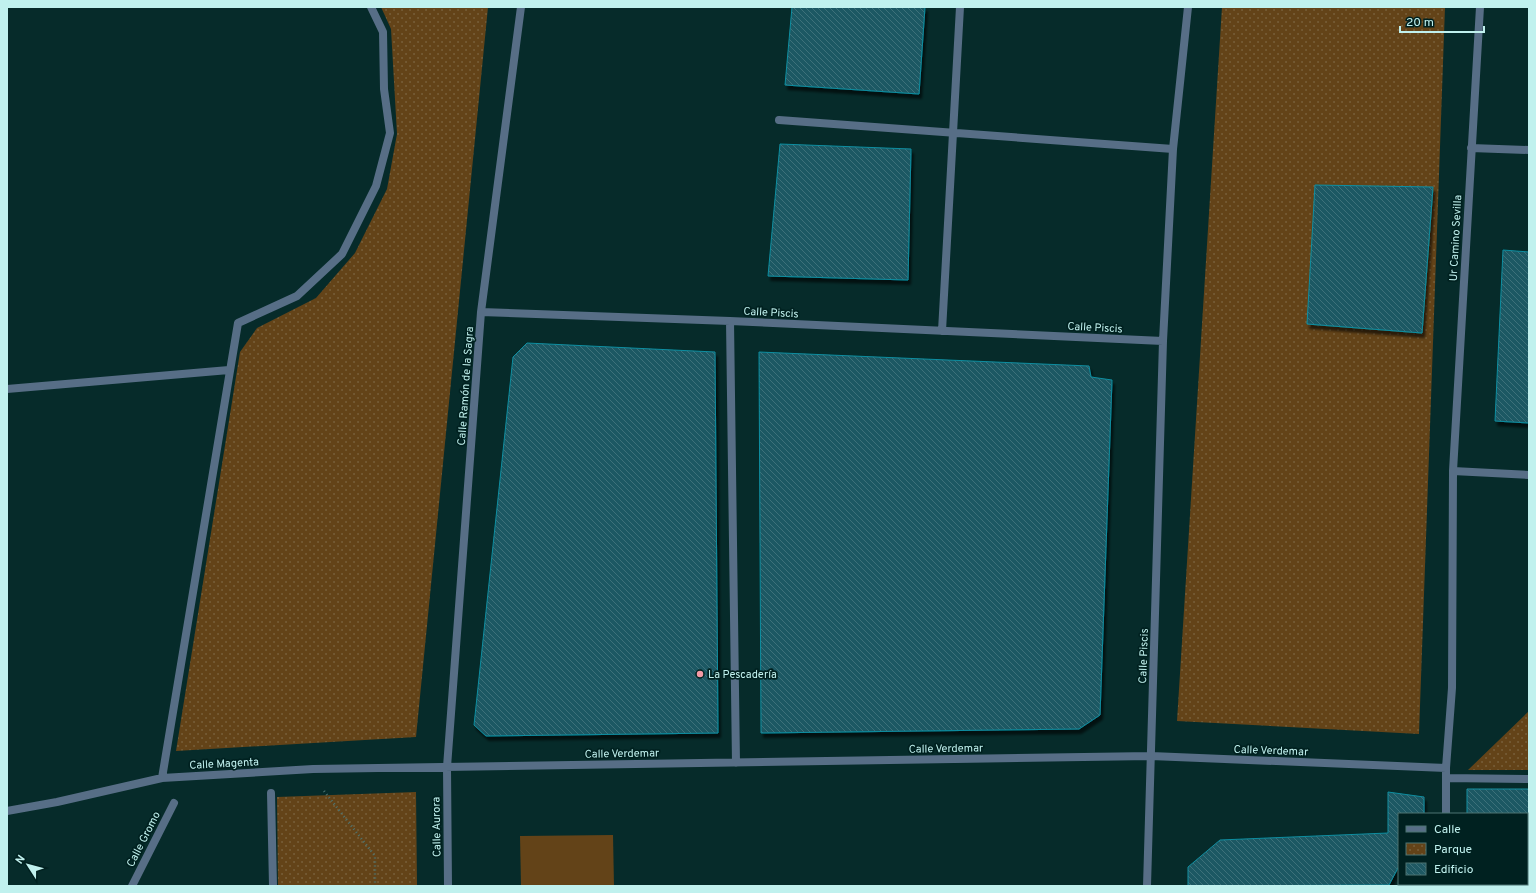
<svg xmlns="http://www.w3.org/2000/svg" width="1536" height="893" viewBox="0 0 1536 893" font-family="Overpass,sans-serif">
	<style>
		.grass { fill: #634318 }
		.park { fill: url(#park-dots) }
		.building { fill: url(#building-back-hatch); stroke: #0e8ea1; filter: url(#shadow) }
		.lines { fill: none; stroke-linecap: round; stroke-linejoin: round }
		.path { stroke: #4d7674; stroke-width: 2.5; stroke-dasharray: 1 3; stroke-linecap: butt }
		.street { stroke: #576e86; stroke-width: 8 }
		.poi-dot { fill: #f49aa6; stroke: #002120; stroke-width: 1.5 }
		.labels { text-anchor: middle; stroke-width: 3.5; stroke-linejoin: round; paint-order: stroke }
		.street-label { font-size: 11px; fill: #c0f1ee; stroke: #002120 }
		.poi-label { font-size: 11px; fill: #c0f1ee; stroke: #002120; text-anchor: start }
	</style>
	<defs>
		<pattern id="park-dots" width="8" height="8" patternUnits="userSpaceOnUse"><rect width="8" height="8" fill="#634318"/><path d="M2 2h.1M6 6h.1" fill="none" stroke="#785f3a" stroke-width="1.8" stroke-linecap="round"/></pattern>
		<pattern id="building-back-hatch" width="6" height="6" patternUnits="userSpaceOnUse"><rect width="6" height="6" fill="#1f5963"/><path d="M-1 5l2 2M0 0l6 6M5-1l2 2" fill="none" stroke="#3e717a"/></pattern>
		<filter id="shadow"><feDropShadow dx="2.5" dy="4.5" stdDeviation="1" flood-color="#0009"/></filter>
	</defs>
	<rect width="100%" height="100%" fill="#062b2a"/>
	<path class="grass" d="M613,835L614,886H521L520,836Z"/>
	<path class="park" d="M381,7H488L416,737L176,751L240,352L257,328L316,298L355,253L387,189L397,134L391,29Z
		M1222,7H1445L1419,734L1177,721Z
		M1529,711V770H1468Z
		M416,792L417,886H278L277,797Z"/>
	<path class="building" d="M792,7H925L919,94L785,85Z
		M780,144L911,149L908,280L768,276Z
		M1315,185L1433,187L1422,333L1307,324Z
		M1503,250L1529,252V423L1495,421Z
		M527,343L715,352L718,733L486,736L474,725L513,357Z
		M759,352L1089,366L1091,377L1112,380L1100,715L1079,729L761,733Z
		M1467,789H1529V843H1527V814H1467Z
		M1388,792L1424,797V814H1399V866L1389,885L1188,886V867L1220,840L1388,833Z
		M1527,871H1529V886H1467V884H1527Z"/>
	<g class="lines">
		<path class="path" d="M324,791L375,856V886"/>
		<path class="street" d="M779,120L1173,149
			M1471,148L1529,150
			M481,312L730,321L1163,341L1147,886
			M730,321L736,763
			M942,331L960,7
			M1163,341L1173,149L1188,7
			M7,389L229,370
			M1453,471L1529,475
			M162,778L238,323L297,296L342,254L376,186L390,133L384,89L383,32L371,7
			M1446,778L1529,779
			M271,793L273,886
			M7,811L57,802L162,778L313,769L1151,756L1446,768
			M1446,814V768L1452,688L1453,471L1480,7
			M1527,851H1529
			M1448,884V886
			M132,886L174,803
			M448,886L447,767L481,312L521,7"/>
	</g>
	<circle class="poi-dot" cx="700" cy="674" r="4"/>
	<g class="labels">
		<g class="street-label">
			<text transform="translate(1455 238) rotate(-87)" y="4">Ur Camino Sevilla</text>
			<text transform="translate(771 312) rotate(3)" y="4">Calle Piscis</text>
			<text transform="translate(1095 327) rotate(3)" y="4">Calle Piscis</text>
			<text transform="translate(465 386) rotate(-86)" y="4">Calle Ramón de la Sagra</text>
			<text transform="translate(1143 656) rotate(-88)" y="4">Calle Piscis</text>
			<text transform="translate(946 748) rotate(-1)" y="4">Calle Verdemar</text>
			<text transform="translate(1271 750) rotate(2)" y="4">Calle Verdemar</text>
			<text transform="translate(622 753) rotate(-1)" y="4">Calle Verdemar</text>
			<text transform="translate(224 763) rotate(-3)" y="4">Calle Magenta</text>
			<text transform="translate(436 827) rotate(-91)" y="4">Calle Aurora</text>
			<text transform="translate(143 839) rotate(-63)" y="4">Calle Gromo</text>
		</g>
		<g class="poi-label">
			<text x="708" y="678">La Pescadería</text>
		</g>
	</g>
	<rect width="1536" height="893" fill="none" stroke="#c0f1ee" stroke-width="16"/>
	<rect x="1398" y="813" width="130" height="72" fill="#002120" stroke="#4d7472"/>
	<rect x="1406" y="826" width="20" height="6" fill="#576e86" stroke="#4d7472"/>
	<text x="1434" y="833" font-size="12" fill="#c0f1ee">Calle</text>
	<rect x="1406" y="843" width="20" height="12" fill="url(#park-dots)" stroke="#4d7472"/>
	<text x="1434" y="853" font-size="12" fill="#c0f1ee">Parque</text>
	<rect x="1406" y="863" width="20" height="12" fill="url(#building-back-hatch)" stroke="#4d7472"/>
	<text x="1434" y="873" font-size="12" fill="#c0f1ee">Edificio</text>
	<g transform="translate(28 865) rotate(306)" stroke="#002120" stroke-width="3" paint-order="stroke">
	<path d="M0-3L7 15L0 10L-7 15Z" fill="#c0f1ee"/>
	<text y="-6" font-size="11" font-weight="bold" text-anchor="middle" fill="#c0f1ee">N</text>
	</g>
	<path d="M1400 26v6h84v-6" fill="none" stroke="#c0f1ee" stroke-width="2"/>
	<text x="1406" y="26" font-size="12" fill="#c0f1ee" stroke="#002120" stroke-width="3" paint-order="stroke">20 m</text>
</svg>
